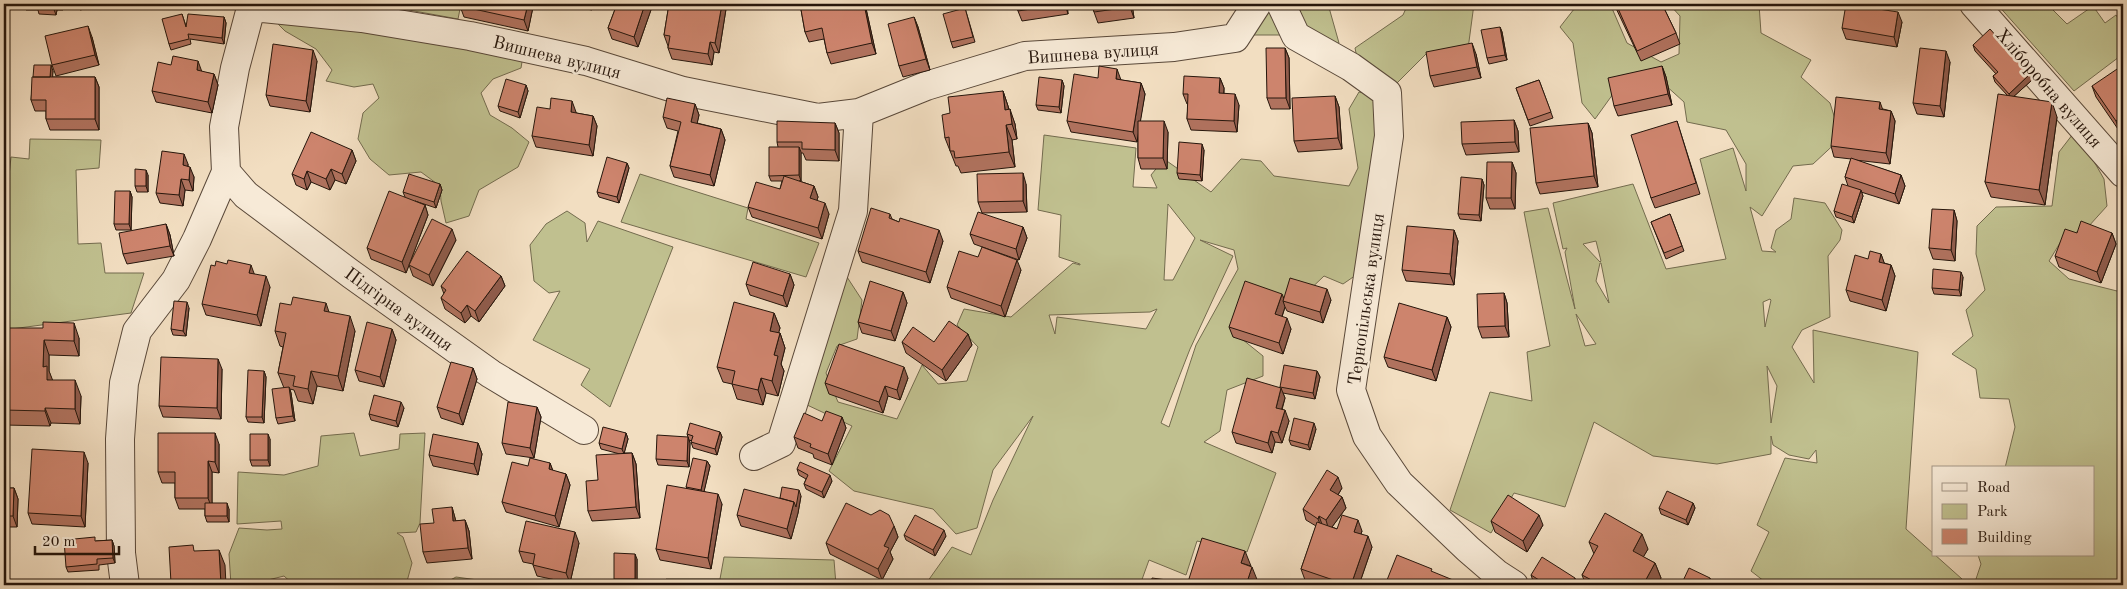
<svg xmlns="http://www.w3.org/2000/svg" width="2127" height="589" viewBox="0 0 2127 589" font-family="'Old Standard TT',serif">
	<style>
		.green { fill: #c0c08f; stroke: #736b4e; fill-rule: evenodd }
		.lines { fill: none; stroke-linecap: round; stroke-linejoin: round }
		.minor-casing { stroke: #594839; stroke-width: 30 }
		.minor { stroke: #f7ead7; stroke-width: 28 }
		.wall { fill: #b0725e; stroke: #26160c }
		.shaded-wall { fill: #905c4c; stroke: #26160c }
		.building { fill: #cd846d; stroke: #26160c }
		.labels { text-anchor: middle; stroke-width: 5; stroke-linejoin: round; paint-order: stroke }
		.street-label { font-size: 18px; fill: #26160c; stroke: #f7ead7 }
	</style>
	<rect width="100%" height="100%" fill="#f2dec1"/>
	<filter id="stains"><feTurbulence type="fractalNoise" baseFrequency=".004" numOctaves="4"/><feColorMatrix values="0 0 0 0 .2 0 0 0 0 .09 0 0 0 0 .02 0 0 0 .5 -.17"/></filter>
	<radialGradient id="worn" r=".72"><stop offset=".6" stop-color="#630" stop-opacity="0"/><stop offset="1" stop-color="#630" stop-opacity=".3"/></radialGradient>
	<path class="green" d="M376,4H461L458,19Z
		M1272,4L1283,35H1247Z
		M1291,4H1328L1339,43L1319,48Z
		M1408,4H1474L1468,49L1428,52L1387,93L1363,87L1355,48L1403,15Z
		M1578,4H1603L1611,6L1627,43L1661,62L1679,54L1680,16L1669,4H1759L1761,33L1811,60L1801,77L1830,103L1841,138L1813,164L1793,166L1762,216L1750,207L1762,251L1776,252L1771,248L1776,230L1791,219L1794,198L1825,203L1842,230L1840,240L1828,256L1830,317L1802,330L1792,347L1814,383L1813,330L1918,352L1906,529L1962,579L1960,585H1769L1751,571L1769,532L1757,525L1785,458L1817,463L1816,450L1809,459L1789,455L1773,445L1771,436V454L1717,464L1653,456L1594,422L1565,507L1514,493L1491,533L1450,510L1490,392L1532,401L1527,352L1550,346L1524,212L1548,208L1575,309L1565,252L1567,248L1563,249L1553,203L1633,184L1666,269L1726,259L1700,159L1733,148L1746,191V164L1726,130L1687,122L1684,102L1653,74L1618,87L1595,119L1582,103L1573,43L1560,27ZM1596,241L1601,261L1600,262L1583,244ZM1600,263H1601L1609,303L1596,281ZM1770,299L1771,300L1765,327L1763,302ZM1576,314L1596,344L1585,346ZM1767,366L1777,386L1771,423V422Z
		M1997,4H2047L2067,24L2093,6L2105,23L2116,15L2123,26V54L2074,91Z
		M271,17L526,37L521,68L493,79L481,93L490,115L512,128L529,142L518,167L479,190L469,216L446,223L441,201L440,186L421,172L389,175L370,159L358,139L363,113L379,98L373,84L354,87L326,81L332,70L316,49L285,31Z
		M1359,92L1378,96L1372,177L1359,273L1343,284L1324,276L1300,299L1243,293L1232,331L1263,356V376L1227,390L1220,431L1204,442L1276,473L1247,552L1197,541L1186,575L1149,560L1140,585H925L952,547L971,555L993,500L1033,416L993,470L977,528L956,534L933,509L854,491L829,471L852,426L805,404L829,304L847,277L862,300L857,339L837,346L826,373L838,402L897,419L922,365L938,384L967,381L978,347L957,325L964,309L1011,317L1073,263L1080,265V264L1059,257L1061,215L1038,210L1044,135L1136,148L1133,187L1157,188L1151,175L1164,159L1211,192L1241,159L1261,161L1274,176L1349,186L1358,168L1349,109ZM1168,204L1195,238L1173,280H1164ZM1200,240L1234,250L1238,269L1196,345L1169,427L1161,423L1190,349L1233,256ZM1157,309L1146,329L1057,317L1055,334L1049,315L1150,312Z
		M2076,130L2104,179L2107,206L2088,227L2063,238L2049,261L2069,279L2121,292L2123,290V585H1974L1981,564L1978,555H2093V468H2005L2015,427L2009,399L1980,398L1976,369L1952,354L1973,336L1966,310L1985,290L1976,254L1977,226L1996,207L2052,206L2059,152Z
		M30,139L101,140L99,168L76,170L78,244L101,243L105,273H144L131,313L4,330V223L11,157L29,159Z
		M640,174L748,208L746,219L819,243L806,277L621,222Z
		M567,211L585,223L587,242L598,221L673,247L610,407L581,385L590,369L533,340L560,291L549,293L534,281L530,245L546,224Z
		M354,433L360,456L399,449L400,434L425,433L420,523L416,532L397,533L403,537L412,563L406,585H294L284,576L256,583L255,585H231L229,554L239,528L267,530L282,529L281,521L237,524L238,472L284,475L318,466L321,436Z
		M724,557L834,560L836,585H666V579H720Z
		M456,577L485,581L495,585H441Z"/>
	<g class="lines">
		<g class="minor-casing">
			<path id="minor" d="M1281,4L1296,36L1351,67L1387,93L1389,136L1351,390L1367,436L1399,483L1468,549L1497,574L1514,585
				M1974,4L2123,173
				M252,7L362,18L470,36L586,61L683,91L818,118L859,113L853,211L781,443L754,456
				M859,113L926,86L1025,56L1174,47L1235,38L1257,4
				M226,172L246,195L351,274L491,374L584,430
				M125,585L121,553L120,439L124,383L137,331L176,280L197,239L226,172L224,127L235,68L252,4"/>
		</g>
		<use href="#minor" class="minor"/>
	</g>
	<path class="wall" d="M24,4H72L71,5L64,4L63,10H57L56,15L39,14L38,10H26Z
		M78,4H110L80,10Z
		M461,4H532L533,7L528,31L464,17L460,6Z
		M558,4H593L592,10Z
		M617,4H653L638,47L612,39L608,28Z
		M669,4H724L726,9L719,53L714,52L712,65L672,59L668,48V46L664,35Z
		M800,4H865L876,54L831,64L827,53L824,39L809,42L805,32Z
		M1017,4H1067L1068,14L1022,21L1018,11Z
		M1092,4H1132L1134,18L1098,23L1094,12Z
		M1182,4H1235L1184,9Z
		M1614,4H1662L1676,33L1680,44L1641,61Z
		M965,8L975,42L953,48L951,42Z
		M182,14L186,26L224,17L226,23L224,44L190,39L191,44L171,50L169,44Z
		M914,17L918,27L930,70L903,77L899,66Z
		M1902,22L1897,47L1846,39L1842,28Z
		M1500,27L1502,32L1507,60L1489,64L1487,58Z
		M92,37L99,65L56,76L52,65Z
		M1973,45L2032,80L2014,96L2057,117L2045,205L1991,197L1985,182L2007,95L1995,82L1993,76L1996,74L1975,51Z
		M1285,48L1289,58L1290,109H1271L1267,98Z
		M1476,54L1481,78L1434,87L1430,76Z
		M317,61L310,112L270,106L266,95Z
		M1950,62L1944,117L1917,114L1913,103Z
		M1662,66L1666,77L1672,105L1618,116L1614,106Z
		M53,71L52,77H95L99,87V130H50L46,119V111H35L31,100L33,77Z
		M202,72L214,74L218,85L212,113L156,102L152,91Z
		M1098,78L1121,80L1141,83L1145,94L1140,121L1168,132L1167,169H1141L1138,158V137L1137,142L1071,132L1067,121Z
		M1220,78L1224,88V94L1239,105L1237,132L1191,130L1187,119L1188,104H1187L1183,94Z
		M1062,80L1064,86L1061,113L1038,110L1036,105Z
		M1539,80L1553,118L1530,126L1516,88Z
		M526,85L528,91L520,118L500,111L498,106Z
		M2092,86L2123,129L2120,132L2096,97Z
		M1003,91L1009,109L1015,124L1017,139L1012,140L1015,167L961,173L958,166H956L945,138L950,113Z
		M1335,96L1339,107L1342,149L1298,152L1294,141Z
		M695,104L699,115L697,123L721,129L725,140L714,186L674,177L670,166L678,131L667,128L663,117Z
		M550,109L576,112V113L593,116L597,126L593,156L536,147L532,136Z
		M1883,109L1891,111L1895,121L1890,164L1855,160L1901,175L1905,186L1899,204L1861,192L1863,196L1854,223L1836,217L1834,211L1848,186L1845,177L1851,159L1834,157L1831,146Z
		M1514,120L1518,131L1519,152L1466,155L1462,144Z
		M1677,121L1700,194L1655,208L1651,198Z
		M835,123L839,133V161L806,160L803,153H801V181H799L814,186L818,197L817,200L829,214L822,239L752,217L748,207L780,189L782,181H771L769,176L778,147L777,142Z
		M1588,123L1592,133L1598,187L1540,194L1536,183Z
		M352,150L356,161L346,184L335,180L330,190L311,182L307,190L296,185L292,174Z
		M1204,150L1202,181L1179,179L1177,173Z
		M1512,162L1516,173L1515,209H1490L1486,198Z
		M627,163L629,168L619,203L599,197L597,192Z
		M188,164V166L194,177L193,191L185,190L183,206L160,203L156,193Z
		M148,175V192H137L135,186Z
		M1482,179L1484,185L1481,221L1460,219L1458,214Z
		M440,184L442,190L436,208L415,201L425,205L428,215L406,273L371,259L367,248L405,197L403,192Z
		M1026,184L1027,212L982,213L978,202Z
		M130,191L132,197L131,230H116L114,224Z
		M1954,210L1957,221L1955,261L1933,259L1929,248Z
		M890,214L892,219L943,241L930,283L862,262L858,251Z
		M1670,214L1684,251L1666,259L1651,222Z
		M166,224L170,235L174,256L127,264L123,254Z
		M1023,227L1027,238L1019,260L974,244L970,234Z
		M1454,230L1458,241L1454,285L1406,281L1402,270Z
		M2077,233H2112L2116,244L2101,283L2059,267L2055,256Z
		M456,240L433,286L413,276L409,265Z
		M1881,254L1884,263L1891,265L1895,276L1886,311L1850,301L1846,290L1868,259Z
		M978,257L1021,270L1005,317L951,298L947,287Z
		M254,274L270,287L261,326L206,315L202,304Z
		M790,274L794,285L787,307L750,295L746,284Z
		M501,276L505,286L479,322L471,316L465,323L445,309L441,298L444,294L441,286Z
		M1963,277L1961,296L1934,294L1932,288Z
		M903,292L907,303L895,341L862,333L858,322Z
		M1504,293L1507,303L1509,337L1482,338L1478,327Z
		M1284,298L1331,300L1323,323L1287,311L1285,307L1282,317L1291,329L1283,354L1233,337L1229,327Z
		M189,308L186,336L173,335L171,329Z
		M328,312L355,331L343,391L317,386L313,404L298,401L294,390L290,389L291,393L295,421L278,424L276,418L284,388L278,373L283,347L280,346L275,331Z
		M774,313L780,328L778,333H780L785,348L781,364L784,371L778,396L766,393L763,405L737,399L732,384L723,382L717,367Z
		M1447,317L1451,327L1436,381L1388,367L1384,357Z
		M4,328L79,338V356L49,355V371L52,380L81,396L80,424L51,423L50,426L4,425Z
		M392,329L396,340L384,387L359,381L355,370Z
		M968,334L972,345L946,381L906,353L902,342H934Z
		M473,368L477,379L463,425L441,418L437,407Z
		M222,369L221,419L163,417L159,406Z
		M264,371L266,377L264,423L248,422L246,417Z
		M1317,371L1320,377L1315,399L1283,393L1285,398L1282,410L1289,421L1282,443L1275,442L1272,453L1236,443L1232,432L1280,387Z
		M908,378L900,400L888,396L883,413L829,394L825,383Z
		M537,407L541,417L534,458L506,454L502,443Z
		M404,408L398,427L371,420L369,414Z
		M842,417L846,428L832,465L814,458L813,454L798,448L794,437L822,421Z
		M1316,429L1310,450L1291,445L1289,440Z
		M720,432L722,437L717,455L693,448L691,442L692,441L689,440L690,443L689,467L658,465L656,459L688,437L687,434Z
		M626,433L628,439L624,453H632L636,464L640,518L592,521L588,511L598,480L620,454L601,449L599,443Z
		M270,439V466H252L250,460Z
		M478,443L482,454L478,475L433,466L429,455Z
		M219,444V473L212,472V503L229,509V522H207L205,516V509H179L175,498V483H162L158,472Z
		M707,461L710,466L704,491L722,504L711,569L660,560L656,549L687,488L686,487Z
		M88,463L85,527L32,524L28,513Z
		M550,463L553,471L566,474L570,485L559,527L506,512L502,502L528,466Z
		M797,469L832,481L824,498L806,489L804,484L806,479L799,475Z
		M4,479L8,488H14L18,499L17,527H4Z
		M1342,488L1338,495L1342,497L1346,508L1332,527L1337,529L1362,531L1361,534L1372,547L1359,585H1321L1305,580L1301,569L1316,526L1306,520L1303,509Z
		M801,496L798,513L791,539L741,526L737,515L780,498Z
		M1693,503L1695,508L1688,525L1661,514L1659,508Z
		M452,507L455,518L456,521L465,520L469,531L472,559L427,563L423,552L434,523Z
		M1491,521L1543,525L1527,552L1495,532Z
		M894,526L898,537L890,552L893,559L882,580L830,554L826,543Z
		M904,535L946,536L935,556L906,540Z
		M112,540L114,546L115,563L99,565V570L68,572L66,567L96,541Z
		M1589,542L1648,549L1643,557L1655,563L1661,578L1657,585H1586L1582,575L1594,554Z
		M579,543L570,583L537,576L533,565V564L523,562L519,551Z
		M637,559V585L616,584L614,579Z
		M1531,575L1577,584L1576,585H1540L1533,581Z"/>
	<path class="shaded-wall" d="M52,4H54L57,10L56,15Z
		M61,4H64L63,10Z
		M528,4H532L533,7L528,31L524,20Z
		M589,4H593L592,10Z
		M645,4H653L638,47L634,37Z
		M722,4H724L726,9L719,53L715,43Z
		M864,4H865L876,54L872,43Z
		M1065,4H1067L1068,14Z
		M1129,4H1132L1134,18L1130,7Z
		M1898,12L1902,22L1897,47L1894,37Z
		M224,17L226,23L224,44L222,38Z
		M914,17L918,27L930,70L926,59Z
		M88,26L92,37L99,65L95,55Z
		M1500,27L1502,32L1507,60L1505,55Z
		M710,42L714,52L712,65L708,54Z
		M1472,43L1476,54L1481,78L1477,67Z
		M1285,48L1289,58L1290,109L1286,98Z
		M313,50L317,61L310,112L306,101Z
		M1946,51L1950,62L1944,117L1940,106Z
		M198,61L202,72L197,70Z
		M51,65L53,71L52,87L50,82Z
		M1662,66L1666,77L1672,105L1668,94Z
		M1117,69L1121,80L1116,79Z
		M214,74L218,85L212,113L208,102Z
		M2030,74L2032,80L2011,99L2009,94Z
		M95,77L99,87V130L95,119Z
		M1220,78L1224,88L1223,104L1219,93Z
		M1062,80L1064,86L1061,113L1059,107Z
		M1141,83L1145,94L1137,142L1133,132Z
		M526,85L528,91L520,118L518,112Z
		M1003,91L1008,106L1011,125L1005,110Z
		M1235,94L1239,105L1237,132L1234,121Z
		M1335,96L1339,107L1342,149L1338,138Z
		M572,101L576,112L575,123L571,112Z
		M1880,102L1884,113L1879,109Z
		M2052,102L2057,117L2045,205L2039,190Z
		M695,104L699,115L695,133L691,122Z
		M1010,109L1015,124L1017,139L1012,124Z
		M1891,111L1895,121L1890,164L1886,153Z
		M593,116L597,126L593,156L589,145Z
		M2123,116V129L2120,132L2116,121Z
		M1514,120L1518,131L1519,152L1515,142Z
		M1164,121L1168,132L1167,169L1163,158Z
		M835,123L839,133V161L835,150Z
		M1588,123L1592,133L1598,187L1594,176Z
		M1006,125L1012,140L1015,167L1009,152Z
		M721,129L725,140L714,186L710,175Z
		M1202,144L1204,150L1202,181L1200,175Z
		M799,147L801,152V181L799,175Z
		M352,150L356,161L346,184L342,174Z
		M184,154L188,164L187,176L183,165Z
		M1512,162L1516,173L1515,209L1511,198Z
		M627,163L629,168L619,203L617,197Z
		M190,167L194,177L193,191L189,180Z
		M331,169L335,180L330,190L326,179Z
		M146,170L148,175V192L146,186Z
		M307,171L311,182L307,190L304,179Z
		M1023,173L1026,184L1027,212L1023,201Z
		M1901,175L1905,186L1899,204L1895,194Z
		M181,179L185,190L183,206L179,195Z
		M1482,179L1484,185L1481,221L1479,215Z
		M440,184L442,190L436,208L434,202Z
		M814,186L818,197L814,209L810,198Z
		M1861,190L1863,196L1854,223L1852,217Z
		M130,191L132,197L131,230L129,224Z
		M825,203L829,214L822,239L818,228Z
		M425,205L428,215L406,273L402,262Z
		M1954,210L1957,221L1955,261L1951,250Z
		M166,224L170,235L174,256L170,246Z
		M1023,227L1027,238L1019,260L1016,249Z
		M452,229L456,240L433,286L429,275Z
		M939,230L943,241L930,283L926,272Z
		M1454,230L1458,241L1454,285L1450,274Z
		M2112,233L2116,244L2101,283L2097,272Z
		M1881,254L1885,265L1879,262Z
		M1017,260L1021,270L1005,317L1001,306Z
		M251,265L255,276L249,273Z
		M1891,265L1895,276L1886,311L1882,300Z
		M1961,272L1963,277L1961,296L1959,290Z
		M790,274L794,285L787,307L783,296Z
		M266,276L270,287L261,326L257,315Z
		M501,276L505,286L479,322L475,311Z
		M1327,289L1331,300L1323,323L1320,312Z
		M903,292L907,303L895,341L891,331Z
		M1504,293L1507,303L1509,337L1505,326Z
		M1282,294L1285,301H1283L1285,307L1279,325L1275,314Z
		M187,302L189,308L186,336L183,331Z
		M326,303L331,318L324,311Z
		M467,305L471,316L465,323L461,313Z
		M774,313L780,328L775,346L770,331Z
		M350,316L355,331L343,391L338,376Z
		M1447,317L1451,327L1436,381L1432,370Z
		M1287,318L1291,329L1283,354L1279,343Z
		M74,323L79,338V356L74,341Z
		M392,329L396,340L384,387L380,377Z
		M780,333L785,348L781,364L784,371L778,396L772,381L774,355Z
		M968,334L972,345L946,381L942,370Z
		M44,340L49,355V371L53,381L47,380L43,367Z
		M218,359L222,369L221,419L217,408Z
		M904,367L908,378L900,400L897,390Z
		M473,368L477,379L463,425L459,414Z
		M264,371L266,377L264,423L262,417Z
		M311,371L317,386L313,404L308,389Z
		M1317,371L1320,377L1315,399L1313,393Z
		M761,378L766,393L763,405L758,390Z
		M75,380L81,396L80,424L75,409Z
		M885,386L888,396L883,413L879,402Z
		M289,387L291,393L295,421L293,416Z
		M1281,388L1285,398L1279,418L1276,408Z
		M401,402L404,408L398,427L396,421Z
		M537,407L541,417L534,458L530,448Z
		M45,408L51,423L50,426L45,411Z
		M1285,410L1289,421L1282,443L1278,433Z
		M842,417L846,428L832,465L828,454Z
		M1314,423L1316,429L1310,450L1308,445Z
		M1271,431L1275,442L1272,453L1268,443Z
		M720,432L722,437L717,455L715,449Z
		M215,433L219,444V473L215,462Z
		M626,433L628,439L624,454L622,449Z
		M268,434L270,439V466L268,460Z
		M688,437L690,443L689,467L687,461Z
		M478,443L482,454L478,475L474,464Z
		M84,452L88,463L85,527L81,516Z
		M632,453L636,464L640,518L636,507Z
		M208,461L212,472V509L208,498Z
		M707,461L710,466L703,496L701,490Z
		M550,463L554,474L549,469Z
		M566,474L570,485L559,527L555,516Z
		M830,475L832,481L824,498L822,492Z
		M1338,477L1342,488L1334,501L1330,490Z
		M5,479L9,490L5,488Z
		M14,488L18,499L17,527L13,516Z
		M799,490L801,496L798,513L791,539L787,529L794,502Z
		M718,494L722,504L711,569L708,558Z
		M1342,497L1346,508L1329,531L1326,520Z
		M227,503L229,509V522L227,516Z
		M1693,503L1695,508L1688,525L1686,520Z
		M452,507L455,518L457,532L453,521Z
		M1539,515L1543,525L1527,552L1523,541Z
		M1319,516L1323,527L1322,529L1318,519Z
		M465,520L469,531L472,559L468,548Z
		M1358,520L1362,531L1358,542L1354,532Z
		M894,526L898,537L890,552L893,559L882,580L878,569L884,546Z
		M944,530L946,536L935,556L933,550Z
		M575,532L579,543L570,583L566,573Z
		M1642,534L1648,549L1638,566L1633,551Z
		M1368,536L1372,547L1359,585H1351Z
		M112,540L114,546L115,563L113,558Z
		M219,550L225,565L226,585H221Z
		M1245,551L1251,566L1241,563Z
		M635,554L637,559V585L635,579Z
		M1655,563L1661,578L1657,585H1643Z
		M1252,567L1258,582L1257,585H1246Z
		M1575,578L1577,584L1576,585H1571Z
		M1710,578L1712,584L1711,585H1707Z
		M1453,580L1454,585H1451Z"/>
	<path class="building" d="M461,4H528L524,20L460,6Z
		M617,4H645L634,37L608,28Z
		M669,4H722L715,43L710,42L708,54L668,48L670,36L664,35Z
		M800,4H864L872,43L827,53L822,28L805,32Z
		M1017,4H1063L1018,11Z
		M1092,4H1129L1130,7L1094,12Z
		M1616,4H1662L1676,33L1637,51Z
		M1846,4L1898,12L1894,37L1842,28Z
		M965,8L973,37L951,42L943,14Z
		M182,14L186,27L188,14L224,17L222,38L188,34L189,39L169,44L162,19Z
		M914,17L926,59L899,66L888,24Z
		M88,26L95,55L52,65L45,36Z
		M1500,27L1505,55L1487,58L1481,30Z
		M1990,29L2030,74L2009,94L1993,76L1998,72L1973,45Z
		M1472,43L1477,67L1430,76L1426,52Z
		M273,44L313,50L306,101L266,95Z
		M1266,48H1285L1286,98H1267Z
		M1920,48L1946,51L1940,106L1913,103Z
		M173,56L198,61L197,70L214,74L208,102L152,91L158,62L171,65Z
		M34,65H51L50,77H33Z
		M2123,65V116L2116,121L2092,86Z
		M1099,66L1117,69L1116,79L1141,83L1133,132L1067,121L1074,74L1098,78Z
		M1662,66L1668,94L1614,106L1608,78Z
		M1184,76L1220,78L1219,93L1235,94L1234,121L1187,119L1188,94H1183Z
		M32,77H95V119H46V100H31Z
		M1039,77L1062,80L1059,107L1036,105Z
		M506,79L526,85L518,112L498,106Z
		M1539,80L1551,112L1528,120L1516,88Z
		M1003,91L1005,110L1010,109L1012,124L1006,125L1009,152L955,158L954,151H950L949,137L945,138L942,115L950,113L948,97Z
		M1998,94L2052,102L2039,190L1985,182Z
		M1335,96L1338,138L1294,141L1292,98Z
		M1836,97L1880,102L1879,109L1891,111L1886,153L1831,146Z
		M551,98L572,101L571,112L593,116L589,145L532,136L537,107L550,109Z
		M667,98L695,104L691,122L721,129L710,175L670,166L681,122L663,117Z
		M1514,120L1515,142L1462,144L1461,122Z
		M777,121L835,123V150L802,149V142H777Z
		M1138,121H1164L1163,158H1138Z
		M1677,121L1696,183L1651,198L1631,135Z
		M1588,123L1594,176L1536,183L1530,128Z
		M311,132L352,150L342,174L331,169L326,179L307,171L304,179L292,174Z
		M1179,142L1202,144L1200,175L1177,173Z
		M769,147H799V175L769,176Z
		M162,151L184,154L183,165L190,167L189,180L181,179L179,195L156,193Z
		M607,157L627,163L617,197L597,192Z
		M1851,158L1901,175L1895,194L1845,177Z
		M1487,162H1512L1511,198H1486Z
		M135,169L146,170V186H135Z
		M1023,173V201L978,202L977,174Z
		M409,174L440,184L434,202L403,192Z
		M784,176L814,186L810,198L825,203L818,228L748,207L756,182L780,189Z
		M1461,177L1482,179L1479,215L1458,214Z
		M1842,184L1861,190L1852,217L1834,211Z
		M115,191H130L129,224H114Z
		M389,191L425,205L402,262L367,248Z
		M871,208L890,214L889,218L899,222L900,218L939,230L926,272L858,251Z
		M1932,209L1954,210L1951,250L1929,248Z
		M978,212L1023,227L1016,249L970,234Z
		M1670,214L1682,246L1664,253L1651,222Z
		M432,219L452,229L429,275L409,265Z
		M2081,221L2112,233L2097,272L2055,256L2065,229L2077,233Z
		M166,224L170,246L123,254L119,233Z
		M1407,226L1454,230L1450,274L1402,270Z
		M2123,236V244L2121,243Z
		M982,247L1017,260L1001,306L947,287L959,251L978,257Z
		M467,251L501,276L475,311L467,305L461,313L441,298L446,290L441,286Z
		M1870,251L1881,254L1879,262L1891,265L1882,300L1846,290L1855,255L1868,259Z
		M228,260L251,265L249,273L266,276L257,315L202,304L211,265L215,266L216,261L227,264Z
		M753,262L790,274L783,296L746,284Z
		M1933,269L1961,272L1959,290L1932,288Z
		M1290,278L1327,289L1320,312L1283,301Z
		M870,281L903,292L891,331L858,322Z
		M1245,281L1282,294L1275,314L1287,318L1279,343L1229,327Z
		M1504,293L1505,326L1478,327L1477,294Z
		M293,297L326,303L324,311L350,316L338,376L311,371L308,389L293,386L295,376L278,373L286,333L275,331L280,303L291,305Z
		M174,301L187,302L183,331L171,329Z
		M734,302L774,313L770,331L780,333L774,355L778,356L772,381L761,378L758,390L732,384L735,371L717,367Z
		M1399,303L1447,317L1432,370L1384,357Z
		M949,321L968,334L942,370L902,342L913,327L934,342Z
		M43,322L74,323V341L44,340L43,367L47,366V380H75V409L45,408V411L4,410V328H43Z
		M367,322L392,329L380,377L355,370Z
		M839,344L904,367L897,390L885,386L879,402L825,383Z
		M161,357L218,359L217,408L159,406Z
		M451,362L473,368L459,414L437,407Z
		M1284,365L1317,371L1313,393L1280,387Z
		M248,370L264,371L262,417H246Z
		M1247,378L1281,388L1276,408L1285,410L1278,433L1271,431L1268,443L1232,432Z
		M289,387L293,416L276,418L272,389Z
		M374,395L401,402L396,421L369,414Z
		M508,402L537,407L530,448L502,443Z
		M826,411L842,417L828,454L810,447L811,444L794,437L804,413L822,421Z
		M1294,418L1314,423L1308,445L1289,440Z
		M690,423L720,432L715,449L691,442L693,436L687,434Z
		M603,427L626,433L622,449L599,443Z
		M158,433H215V462L208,461V498H175V472H158Z
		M250,434H268V460H250Z
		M433,434L478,443L474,464L429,455Z
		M657,435L688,437L687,461L656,459Z
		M32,449L84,452L81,516L28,513Z
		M632,453L636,507L588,511L586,481L598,480L596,455Z
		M530,458L550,463L549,469L566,474L555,516L502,502L512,462L528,466Z
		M693,458L707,461L701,490L686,487Z
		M800,462L830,475L822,492L804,484L808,475L797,469Z
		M1327,470L1338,477L1330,490L1342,497L1326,520L1319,516L1318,519L1303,509Z
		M4,479H5V488H14L13,516H4Z
		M667,485L718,494L708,558L656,549Z
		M782,487L799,490L796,507L794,502L780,498Z
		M744,489L794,502L787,529L737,515Z
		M1667,491L1693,503L1686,520L1659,508Z
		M1508,495L1539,515L1523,541L1491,521Z
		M205,503H227V516H205Z
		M846,503L871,515L880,510L889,515L894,526L884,546L889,548L878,569L826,543Z
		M452,507L453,521L465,520L468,548L423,552L420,524L434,523L432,509Z
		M1605,513L1642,534L1633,551L1655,563L1643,585H1601L1582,575L1598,546L1589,542Z
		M915,515L944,530L933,550L904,535Z
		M1342,515L1358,520L1354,532L1368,536L1351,585H1348L1301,569L1317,522L1337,529Z
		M526,521L575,532L566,573L533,565L535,554L519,551Z
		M95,537V541L112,540L113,558L97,559V564L66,567L64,540Z
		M1202,538L1245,551L1241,563L1252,567L1246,585H1187Z
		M193,545L194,551L219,550L221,585H165V583H171L169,547Z
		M614,553L635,554V579H614Z
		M1397,555L1432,569L1431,571L1453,580L1451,585H1385Z
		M1542,557L1575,578L1571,585H1547L1531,575Z
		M1689,568L1710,578L1707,585H1686L1682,583Z
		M1152,578L1167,580L1166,585H1151Z"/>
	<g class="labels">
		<g class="street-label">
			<text transform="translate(1093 53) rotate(-4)" y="6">Вишнева вулиця</text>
			<text transform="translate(557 57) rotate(14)" y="6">Вишнева вулиця</text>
			<text transform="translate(2049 88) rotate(49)" y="6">Хліборобна вулиця</text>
			<text transform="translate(1366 299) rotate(-82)" y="6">Тернопільська вулиця</text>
			<text transform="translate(399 309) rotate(36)" y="6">Підгірна вулиця</text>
		</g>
	</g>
	<rect width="2127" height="589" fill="none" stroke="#f2dec1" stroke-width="20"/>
	<rect x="5" y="5" width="2117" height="579" fill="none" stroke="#26160c" stroke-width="2.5"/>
	<rect x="10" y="10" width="2107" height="569" fill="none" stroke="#26160c"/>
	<rect x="1932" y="466" width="162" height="90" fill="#f7ead7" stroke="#a39586"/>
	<rect x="1942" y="483" width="25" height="8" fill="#f7ead7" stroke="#a39586"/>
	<text x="1977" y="492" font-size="15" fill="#26160c">Road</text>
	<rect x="1942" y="504" width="25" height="15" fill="#c0c08f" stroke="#a39586"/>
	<text x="1977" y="516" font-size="15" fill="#26160c">Park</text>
	<rect x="1942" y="529" width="25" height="15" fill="#cd846d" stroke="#a39586"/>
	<text x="1977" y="542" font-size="15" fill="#26160c">Building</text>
	<path d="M35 546v8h84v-8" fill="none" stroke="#26160c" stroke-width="2.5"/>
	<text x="42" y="546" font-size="15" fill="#26160c" stroke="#f7ead7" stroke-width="4" paint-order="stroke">20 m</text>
	<rect width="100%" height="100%" filter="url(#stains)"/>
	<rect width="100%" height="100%" fill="url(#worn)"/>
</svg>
